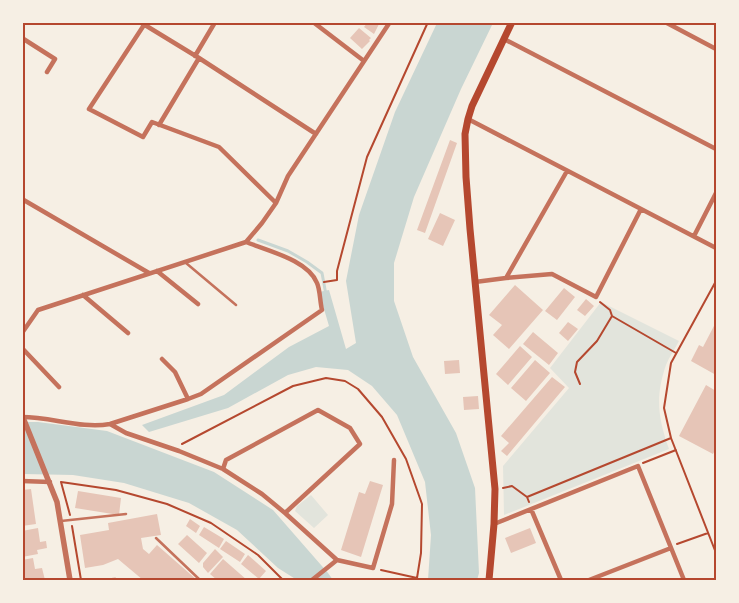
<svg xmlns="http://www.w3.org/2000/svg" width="739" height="603" viewBox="0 0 739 603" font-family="Lato,sans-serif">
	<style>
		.green { fill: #e2e4dc }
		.water { fill: #c9d6d2 }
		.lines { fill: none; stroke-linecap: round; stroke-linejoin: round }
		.stream { stroke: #c9d6d2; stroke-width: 3 }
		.building { fill: #e6c5b7 }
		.path { stroke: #b5482f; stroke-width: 2 }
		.service { stroke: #c5725c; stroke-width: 2.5 }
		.minor { stroke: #c5725c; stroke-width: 4.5 }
		.tertiary { stroke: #c5725c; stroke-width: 5.5 }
		.secondary { stroke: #b5482f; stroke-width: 7 }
		.neatline { fill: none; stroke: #b5482f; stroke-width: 2 }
	</style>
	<rect width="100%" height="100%" fill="#f6efe4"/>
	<path class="green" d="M601,302L679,341C675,349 669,357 666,365C655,397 658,418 669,449L504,515L503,466L569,388L550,368Z
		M311,495L328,515L314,528L295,511L297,506Z"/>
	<path class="water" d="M437,23H493L461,89L414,197L394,263V301L413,357L456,433L475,488L479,573L477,580H428L431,535L425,482L397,415L372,386L348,370L316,367L288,375L228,408L149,432L142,425L224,395L289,347L329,326L319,292L329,290L346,349L356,343L346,281L359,215L395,112Z
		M23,422H38L107,431L214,472L273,510L328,573L333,580H297L278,568L237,530L189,503L124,483L73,475L23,474Z"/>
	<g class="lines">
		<path class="stream" d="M258,240L288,251L307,262L322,273L326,295"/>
	</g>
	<path class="building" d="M368,22H380L374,34L364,27Z
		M359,28L371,38L369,40L370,41L362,49L350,38Z
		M450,140L457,143L425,233L417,230Z
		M440,213L455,220L443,246L428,239Z
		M515,285L543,310L509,349L493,335L502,325L489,315Z
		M564,288L575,297L557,320L545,311Z
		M586,299L594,306L585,316L577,310Z
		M568,322L578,329L568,341L559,333Z
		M716,322V375L691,361L699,345L703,347Z
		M533,332L558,353L549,365L523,344Z
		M520,346L532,357L508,385L496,374Z
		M459,360L460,373L445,374L444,361Z
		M535,360L550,373L526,401L511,388Z
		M552,377L565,387L507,456L501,451L509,443L501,436Z
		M706,385L716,391V448L713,454L679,436Z
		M478,396L479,409L464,410L463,397Z
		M370,481L383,485L361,557L341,550L359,492L365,494Z
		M31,489L36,524L22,526V490Z
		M78,491L121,498L119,515L75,508Z
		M157,514L161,535L141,538L143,549L149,554L157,545L197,580H143L118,559L103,565L85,568L80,535L109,530L108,523Z
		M190,519L200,526L196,533L186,526Z
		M204,527L224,539L219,548L199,535Z
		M38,528L40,542L46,541L47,548L37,550L38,554L22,557V531Z
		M530,528L536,543L511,553L505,538Z
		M187,535L207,553L199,563L178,544Z
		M226,541L245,554L240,562L220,549Z
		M215,549L223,557L208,573L203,567V563Z
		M248,555L266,571L259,579L241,564Z
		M33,558L35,569L42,568L45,580H25L22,560Z
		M223,559L247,580H217L210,574Z"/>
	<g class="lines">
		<path class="path" d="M716,281L671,363L664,408L671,438L716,553
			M324,282L337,280V271L367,157L428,22
			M612,316L676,353
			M580,384L575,372L577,362L597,341L612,316L610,310L600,302
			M182,444L293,386L326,378L345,381L358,389L382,417L406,459L422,504L421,553L417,578L381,570
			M643,463L676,450
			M503,488L512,486L527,497
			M529,502L527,497L671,438
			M70,515L61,482L116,490L167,504L211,523L258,555L283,580
			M72,526L81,580
			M677,544L708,533"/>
		<path class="service" d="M186,263L236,305
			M61,521L126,514
			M156,538L200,580
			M100,580L115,579L118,580"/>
		<path class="minor" d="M140,22L199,58L316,134
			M313,22L364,61
			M665,22L716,49
			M144,25L89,109L143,137L152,122L219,147L276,203
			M22,38L55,59L47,72
			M504,39L716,149
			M195,56L214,24L212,22
			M468,119L716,248
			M159,125L199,58
			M22,199L149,273
			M694,236L716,193
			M157,271L198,304
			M506,278L552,274L596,297L641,209
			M475,282L506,278L567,171
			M83,295L128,333
			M22,333L38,310L246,242L262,223L276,203L288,176L390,22
			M22,348L59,387
			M162,359L175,372L188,399
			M22,417C52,417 81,429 110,424L188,399L201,394L322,310C320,302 320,289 317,283C308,260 268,251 246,242
			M110,424L126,433L179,451L223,469L262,494L285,513L337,560L373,568L392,504L394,460
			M223,469L226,460L318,410L350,428L360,444L285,513
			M22,481L50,482
			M531,509L561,580
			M494,524L638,466L684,580
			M312,580L337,560
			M589,580L671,548"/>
		<path class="tertiary" d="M22,415L57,502L70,580"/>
		<path class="secondary" d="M489,580L494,524L495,489L470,229L466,177L465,134L468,119L472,106L512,22"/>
	</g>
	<rect width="739" height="603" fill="none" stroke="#f6efe4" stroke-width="48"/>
	<rect x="24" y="24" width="691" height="555" class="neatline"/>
</svg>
